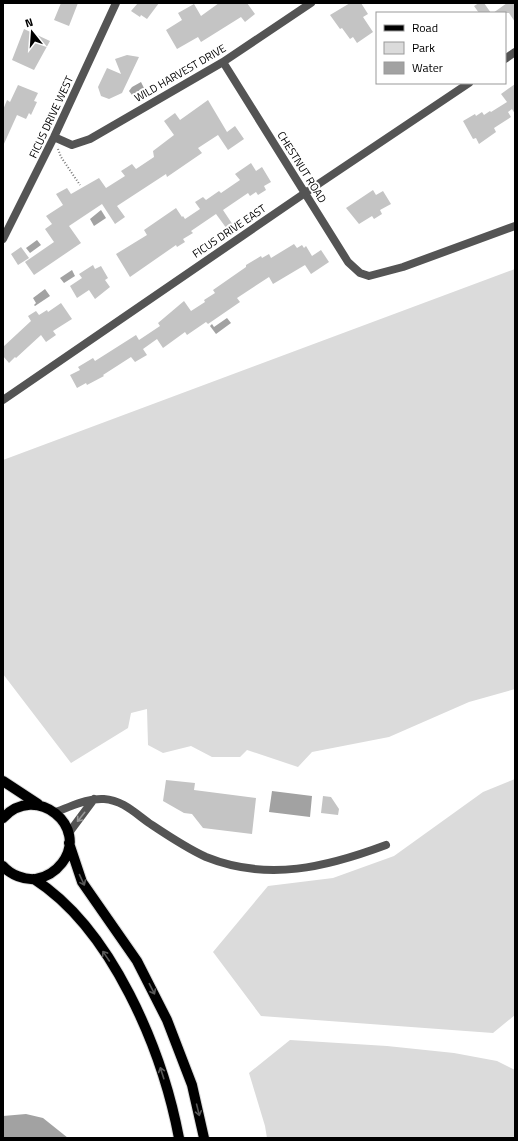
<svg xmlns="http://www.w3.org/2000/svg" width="518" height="1141" viewBox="0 0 518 1141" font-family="'Titillium Web',sans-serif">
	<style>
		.green { fill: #dbdbdb }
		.water { fill: #a2a2a2 }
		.building { fill: #c4c4c4 }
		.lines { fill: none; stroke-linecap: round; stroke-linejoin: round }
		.primary-casing { stroke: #dbdbdb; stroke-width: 12 }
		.path { stroke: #767676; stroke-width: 2; stroke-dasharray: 1 2; stroke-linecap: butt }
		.minor { stroke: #545454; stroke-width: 8 }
		.primary { stroke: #000; stroke-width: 10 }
		.oneway { stroke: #989898 }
		.oneway2 { stroke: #595959 }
		.labels { text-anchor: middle; stroke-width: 4; stroke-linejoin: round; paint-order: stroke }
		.street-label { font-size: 11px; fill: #000; stroke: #fff }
	</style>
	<rect width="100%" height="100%" fill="#fff"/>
	<path class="green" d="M515,269V689L469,702L389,737L312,752L298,767L247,750L240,757H212L191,746L163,753L148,745L147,709L131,713L128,728L71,763L3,674V460Z
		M515,779V1015L493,1033L261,1016L213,952L268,886L333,878L394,856L483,792Z
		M290,1040L387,1046L454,1053L497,1061L515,1070V1138H267L265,1126L249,1073Z"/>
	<path class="water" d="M141,82L144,88L132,95L129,91L132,87Z
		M101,210L106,218L94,226L90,219Z
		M37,240L41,245L30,253L26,248Z
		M72,270L75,276L64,283L60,278Z
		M45,289L50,296L35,306L34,305L36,303L33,298Z
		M227,318L231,323L216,334L210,326L212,324L214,327Z
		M272,791L312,796L310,817L269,812Z
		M26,1114L43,1118L68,1138H3V1116Z"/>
	<path class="building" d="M61,3H78L69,26L54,20Z
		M138,3H159L147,19L141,15L140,17L131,11Z
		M219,3H247L255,14L245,22L241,17L201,42L198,37L177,49L166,30L182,20L178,13L194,4L201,16Z
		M350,3H361L368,14L363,17L373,32L357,43L353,37L350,39L342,28L340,29L330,15Z
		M479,3H484L491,13H479L474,6Z
		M507,3H515V22L509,13H493Z
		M24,29L50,41L34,70L12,60Z
		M127,55L139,57L122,93L109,99L101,96L98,87L107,68L121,74L115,59Z
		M515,84V114L512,109L508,112L511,117L494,128L496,132L479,144L476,138L473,139L463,121L475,114L476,116L482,112L484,115L490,111L491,112L507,102L501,94Z
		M18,85L38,93L34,101L37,102L31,115L29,113L26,119L17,115L3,146V110L7,100L10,102Z
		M208,100L227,132L235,126L244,139L228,150L218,135L198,148L202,153L167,177L166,174L117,206L125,217L115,224L102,204L69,226L81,243L34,275L25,262L54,242L45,229L52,224L46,216L63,205L56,194L67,188L71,194L99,178L106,188L125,176L121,171L132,164L136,169L154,157L153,151L174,135L164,121L175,113L180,120Z
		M251,163L256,171L262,167L271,182L264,186L266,190L258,195L256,192L250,196L248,193L223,210L233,225L227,229L216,214L191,231L193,233L183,239L185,242L177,247L176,245L130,277L116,254L147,235L144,230L176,208L182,217L183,216L185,219L200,209L195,202L203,197L206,200L219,191L221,193L240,180L235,174Z
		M373,190L376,195L383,191L391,204L380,210L382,214L374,219L372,216L359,224L346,208Z
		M294,244L297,248L302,245L304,248L306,246L312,256L321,250L329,262L311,274L305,265L273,284L269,277L237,298L240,302L208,324L206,322L187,335L185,332L163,348L157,339L143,349L147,355L135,362L131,357L103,375L104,376L87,385L86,383L77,388L70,375L80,370L78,367L93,358L95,361L136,335L139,340L160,326L158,323L184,301L191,311L205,302L204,300L215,293L213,290L246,267V265L261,256L262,258L269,254L271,258Z
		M21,247L29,258L18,265L11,254Z
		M93,265L95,269L101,266L108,278L105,280L110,287L95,299L89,290L77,298L70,286L82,278L79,274Z
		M61,303L72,319L53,331L56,335L46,342L41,335L16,358L15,357L9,363L3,356V347L31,321L28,316L36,311L39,315L47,310L48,312Z
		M166,780L195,783L194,790L256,798L252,834L203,828L192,814L184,813L163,801Z
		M323,796L331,797L339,809L338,815L321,813Z"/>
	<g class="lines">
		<g class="primary-casing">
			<path id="primary" d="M3,781L38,804
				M3,818C36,782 90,827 62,863C55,872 47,877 36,879C24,880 11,875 3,866
				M69,843L82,882L137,961L167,1020L192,1085L204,1138
				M34,879C112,929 162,1049 179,1138"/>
		</g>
		<path class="path" d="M58,149L61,157L80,185"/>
		<path class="minor" d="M505,59L515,52
			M223,62L348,262L360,273L369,276L403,267L515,226
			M54,137L72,145L90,139L223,62L311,3
			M3,239L54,137L116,3
			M3,400L305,193L469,83
			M55,812C71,807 86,798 104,799C122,800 135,813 149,823C167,835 186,848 206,857C268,882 327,867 386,845
			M68,834L94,799"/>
		<use href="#primary" class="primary"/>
	</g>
	<defs><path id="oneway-shaft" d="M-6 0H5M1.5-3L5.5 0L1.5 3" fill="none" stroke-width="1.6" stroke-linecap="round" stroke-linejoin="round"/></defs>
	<use class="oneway" href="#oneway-shaft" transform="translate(81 817) rotate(129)"/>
	<g class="oneway2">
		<use href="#oneway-shaft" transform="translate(82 880) rotate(65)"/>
		<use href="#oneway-shaft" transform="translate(106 956) rotate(-124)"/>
		<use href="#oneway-shaft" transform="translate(152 989) rotate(63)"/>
		<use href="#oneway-shaft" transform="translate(162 1073) rotate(-108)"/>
		<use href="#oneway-shaft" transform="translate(198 1110) rotate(76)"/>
	</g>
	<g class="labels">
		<g class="street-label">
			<text transform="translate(180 73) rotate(-30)" y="4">WILD HARVEST DRIVE</text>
			<text transform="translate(51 117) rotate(-65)" y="4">FICUS DRIVE WEST</text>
			<text transform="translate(302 167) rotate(58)" y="4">CHESTNUT ROAD</text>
			<text transform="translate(229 231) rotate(-34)" y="4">FICUS DRIVE EAST</text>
		</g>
	</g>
	<rect width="518" height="1141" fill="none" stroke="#000000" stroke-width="8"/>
	<rect x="376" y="12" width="130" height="72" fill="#ffffff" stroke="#999999"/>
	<rect x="384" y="25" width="20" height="6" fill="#000000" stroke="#999999"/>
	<text x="412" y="32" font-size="12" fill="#000000">Road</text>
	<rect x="384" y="42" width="20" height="12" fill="#dbdbdb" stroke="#999999"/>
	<text x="412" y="52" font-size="12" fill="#000000">Park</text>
	<rect x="384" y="62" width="20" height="12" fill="#a2a2a2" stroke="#999999"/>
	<text x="412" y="72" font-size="12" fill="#000000">Water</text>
	<g transform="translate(32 32) rotate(343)" stroke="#ffffff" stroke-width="3" paint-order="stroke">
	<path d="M0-3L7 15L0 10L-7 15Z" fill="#000000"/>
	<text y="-6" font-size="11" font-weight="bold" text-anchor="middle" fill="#000000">N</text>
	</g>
</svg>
